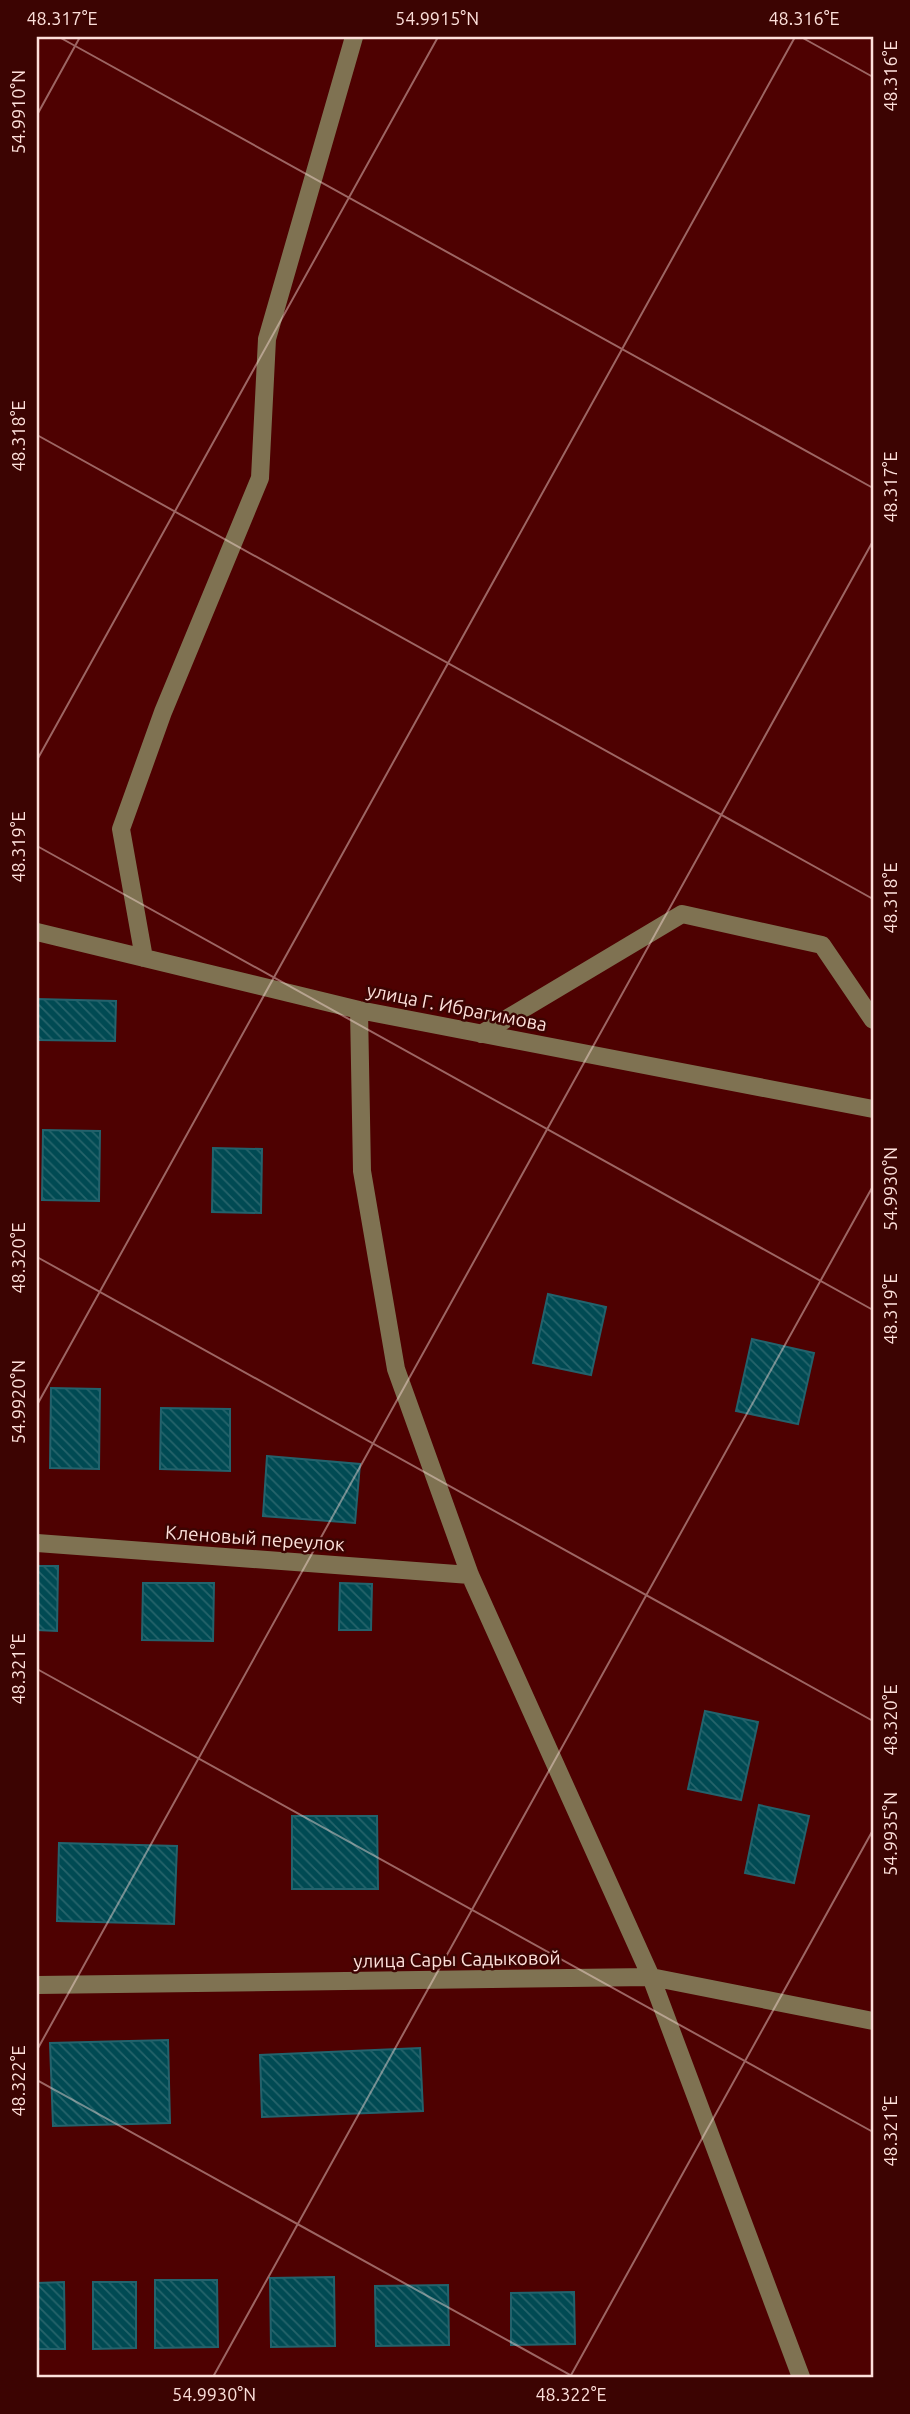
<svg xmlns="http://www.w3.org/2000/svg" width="910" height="2414" viewBox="0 0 910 2414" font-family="Ubuntu,sans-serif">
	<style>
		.building { fill: url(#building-back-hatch); stroke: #23626c; stroke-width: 2 }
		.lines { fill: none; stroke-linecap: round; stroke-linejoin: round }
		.minor { stroke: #7f7252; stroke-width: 18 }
		.ticks { fill: none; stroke: #fde0db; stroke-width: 2; stroke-opacity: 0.45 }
		.labels { text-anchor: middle; stroke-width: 5; stroke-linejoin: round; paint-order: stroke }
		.street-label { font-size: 19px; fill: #fde0db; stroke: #3c0402 }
		.neatline { fill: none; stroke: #fde0db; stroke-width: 2.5 }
		.ticks-label { font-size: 18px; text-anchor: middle; fill: #fde0db }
	</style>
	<defs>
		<pattern id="building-back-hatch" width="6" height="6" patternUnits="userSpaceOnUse" patternTransform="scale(1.75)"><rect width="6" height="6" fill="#004a53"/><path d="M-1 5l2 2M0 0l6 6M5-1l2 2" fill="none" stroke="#26646b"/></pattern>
	</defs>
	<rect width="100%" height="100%" fill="#4e0101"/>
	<path class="building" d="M37,999L116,1001L115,1041L37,1040Z
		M43,1130L100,1131L99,1201L42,1200Z
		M213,1148L262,1149L261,1213L212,1212Z
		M548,1294L606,1307L591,1375L533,1363Z
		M752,1339L814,1353L798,1424L736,1411Z
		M51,1388L100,1389L99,1469L50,1468Z
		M161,1408L230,1409V1471L160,1469Z
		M267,1456L360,1464L355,1523L263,1516Z
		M37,1566H58L57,1631L37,1630Z
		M143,1583H214L213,1641L142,1640Z
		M340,1583L372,1584L371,1630H339Z
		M705,1711L758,1722L741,1800L688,1789Z
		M759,1805L809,1816L794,1883L745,1873Z
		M292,1816H377L378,1889H292Z
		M59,1843L177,1846L174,1924L57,1921Z
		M168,2040L170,2123L53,2126L50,2043Z
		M420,2048L423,2111L262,2117L260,2055Z
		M334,2277L335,2346L271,2347L270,2278Z
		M155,2280H217L218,2347L155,2348Z
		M64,2282L65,2349H37V2283Z
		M93,2282H136V2348L93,2349Z
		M448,2285L449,2345L376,2346L375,2286Z
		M574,2292L575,2344L511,2345V2293Z"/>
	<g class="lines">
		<path class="minor" d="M37,932L359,1010L873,1109
			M144,958L121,829L163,712L260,478L267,339L354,37
			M359,1010L362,1171L396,1369L470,1575L651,1977L801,2377
			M481,1034L682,914L822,945L873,1020
			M37,1543L470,1575
			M37,1985L651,1977L873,2021"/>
	</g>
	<path class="ticks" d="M59,37L873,488M801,37L873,77M37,115L80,37M37,435L873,899M37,760L438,37M37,846L873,1310M37,1257L873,1721M37,1405L795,37M37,1669L873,2132M37,2050L873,541M37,2080L574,2377M213,2377L873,1186M570,2377L873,1830"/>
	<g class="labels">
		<g class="street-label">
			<text transform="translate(457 1007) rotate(11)" y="7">улица Г. Ибрагимова</text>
			<text transform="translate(255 1538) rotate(4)" y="7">Кленовый переулок</text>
			<text transform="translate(457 1959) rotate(-1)" y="7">улица Сары Садыковой</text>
		</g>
	</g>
	<rect width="910" height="2414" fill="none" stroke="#3c0402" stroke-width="77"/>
	<rect x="38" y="38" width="834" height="2338" class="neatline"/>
	<g class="ticks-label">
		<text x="62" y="25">48.317°E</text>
		<text x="437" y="25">54.9915°N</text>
		<text x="804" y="25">48.316°E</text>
		<text transform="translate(891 76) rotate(-90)" y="6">48.316°E</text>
		<text transform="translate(19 112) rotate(-90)" y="6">54.9910°N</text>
		<text transform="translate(19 436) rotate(-90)" y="6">48.318°E</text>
		<text transform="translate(891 487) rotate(-90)" y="6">48.317°E</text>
		<text transform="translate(19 847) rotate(-90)" y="6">48.319°E</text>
		<text transform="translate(891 898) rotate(-90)" y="6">48.318°E</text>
		<text transform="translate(891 1189) rotate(-90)" y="6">54.9930°N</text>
		<text transform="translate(19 1258) rotate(-90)" y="6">48.320°E</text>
		<text transform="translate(891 1309) rotate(-90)" y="6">48.319°E</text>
		<text transform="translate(19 1402) rotate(-90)" y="6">54.9920°N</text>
		<text transform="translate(19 1669) rotate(-90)" y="6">48.321°E</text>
		<text transform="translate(891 1720) rotate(-90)" y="6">48.320°E</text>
		<text transform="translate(891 1834) rotate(-90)" y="6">54.9935°N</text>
		<text transform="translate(19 2081) rotate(-90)" y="6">48.322°E</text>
		<text transform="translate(891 2131) rotate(-90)" y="6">48.321°E</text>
		<text x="214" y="2401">54.9930°N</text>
		<text x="571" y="2401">48.322°E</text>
	</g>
</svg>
